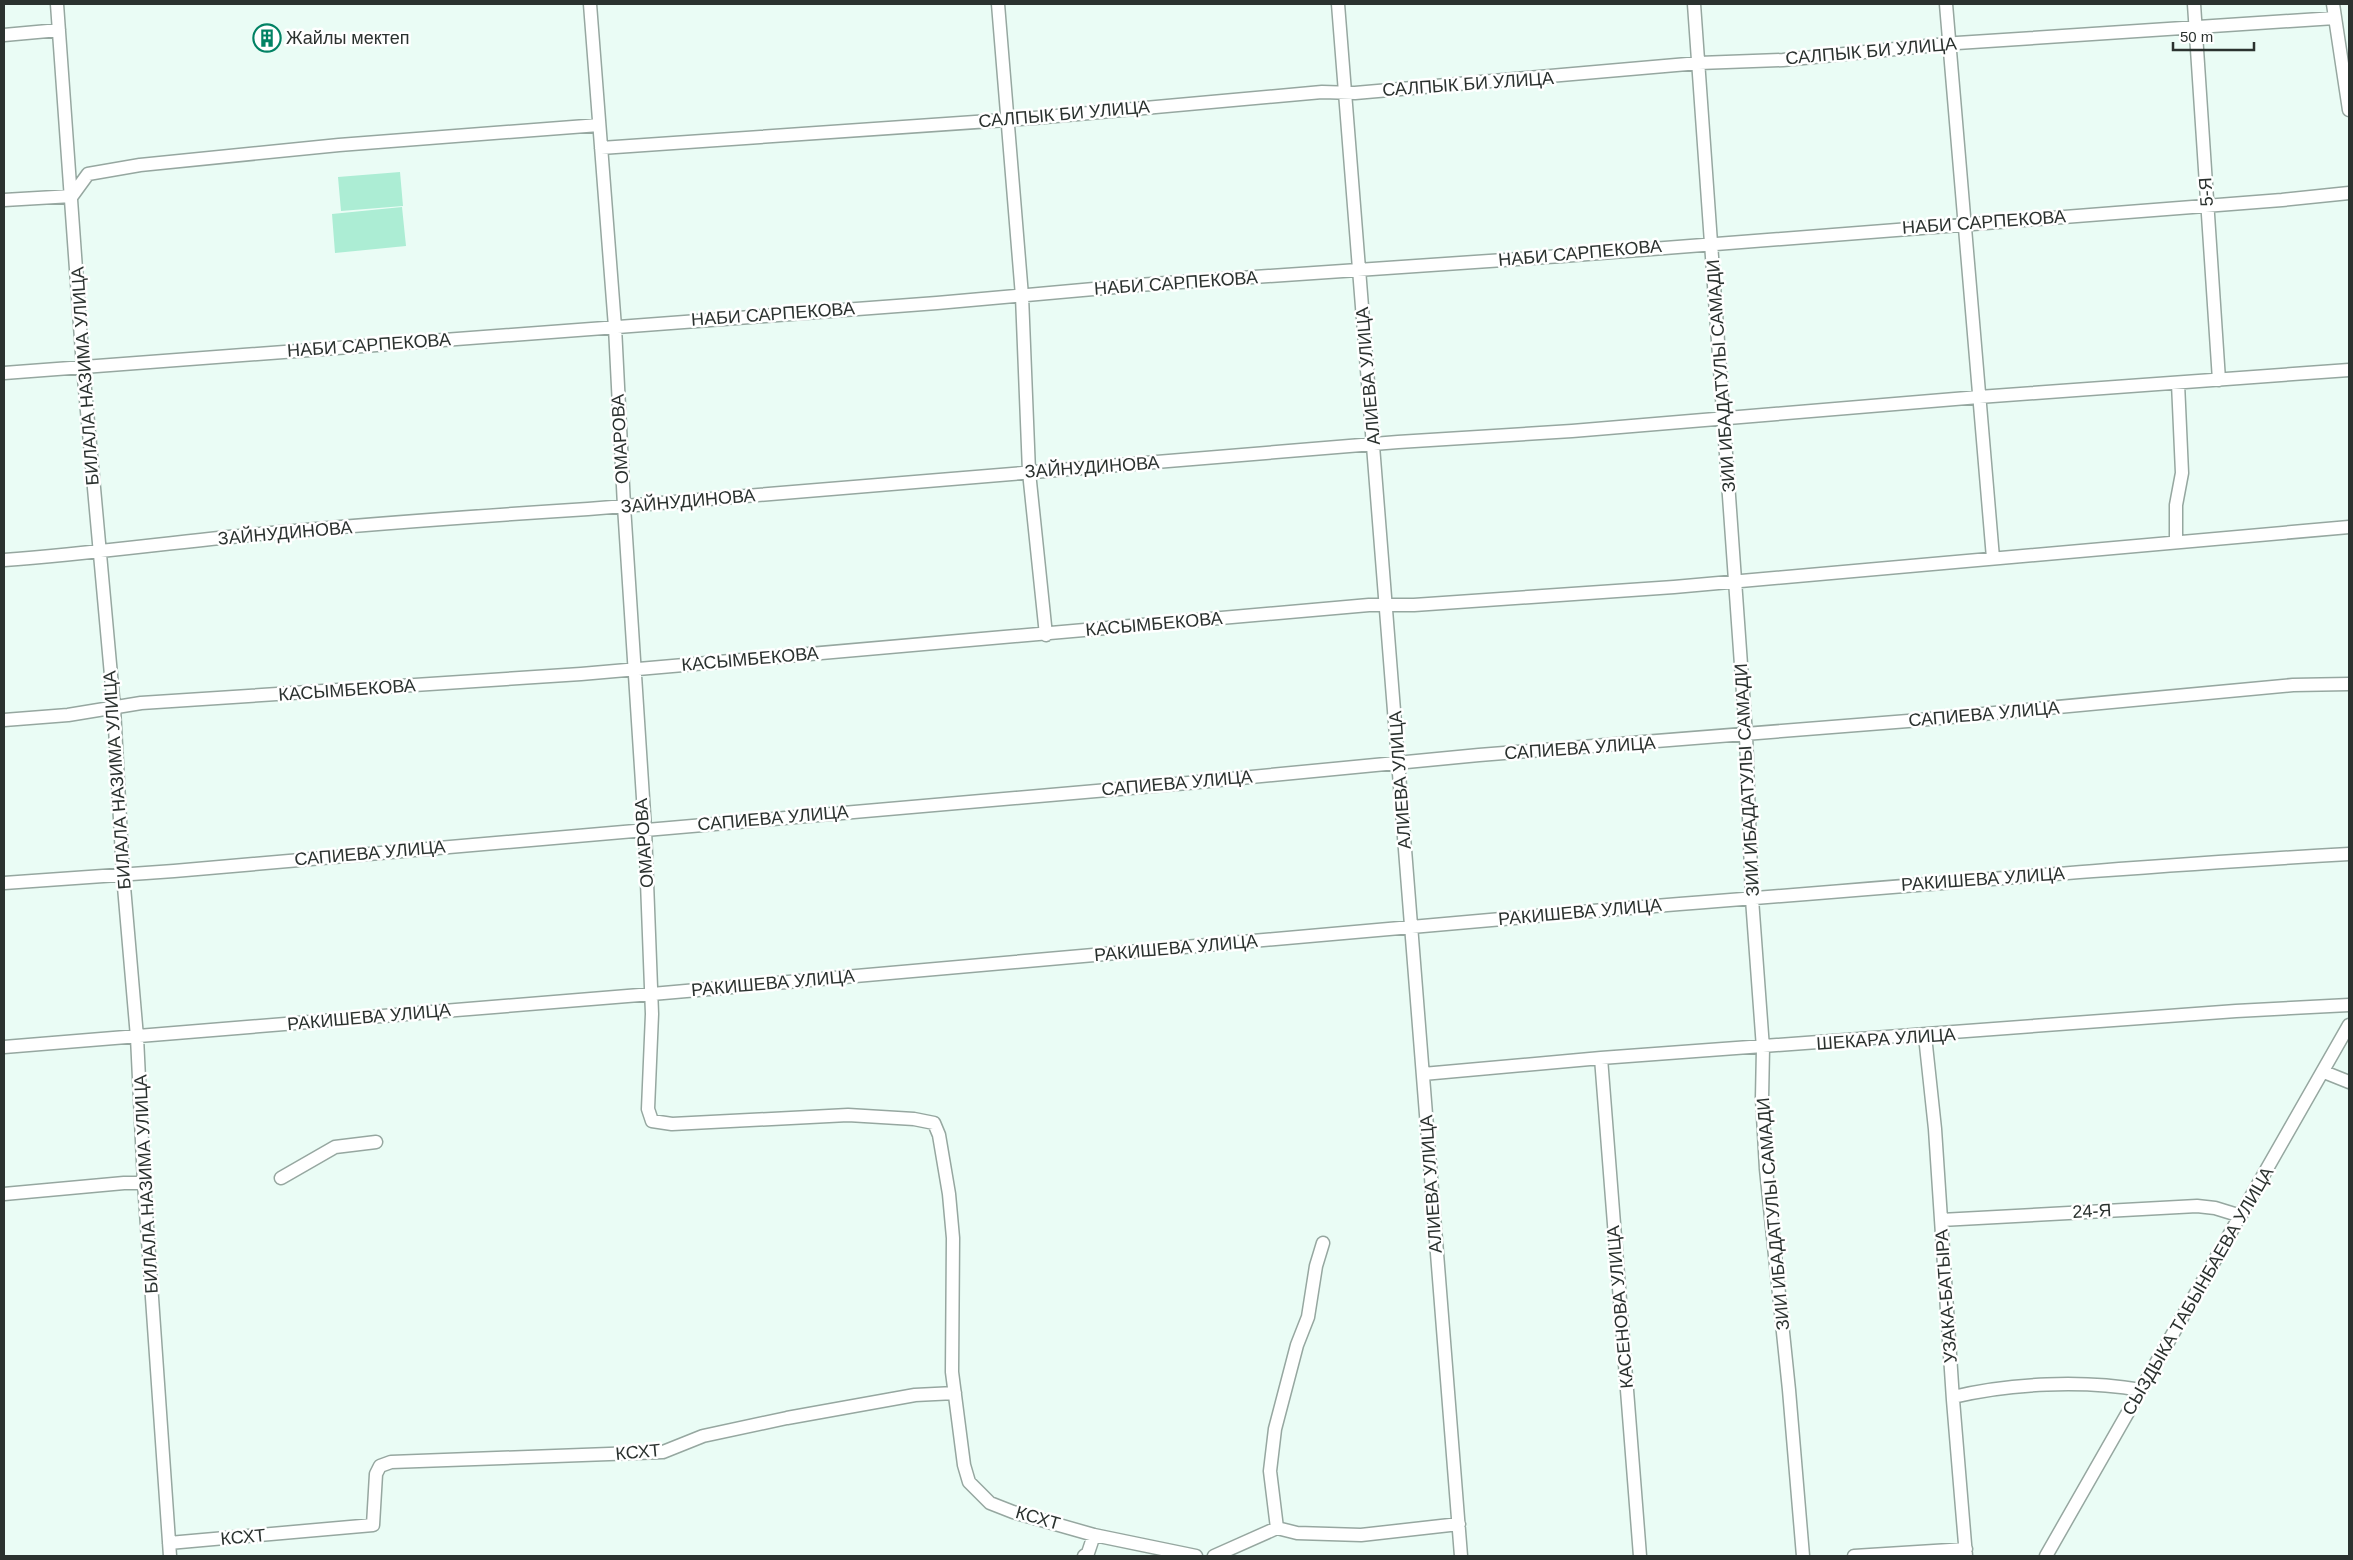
<svg xmlns="http://www.w3.org/2000/svg" width="2353" height="1560" viewBox="0 0 2353 1560" font-family="Arial,sans-serif">
	<style>
		.green { fill: #acedd4 }
		.lines { fill: none; stroke-linecap: round; stroke-linejoin: round }
		.minor-casing { stroke: #96a7a0; stroke-width: 15 }
		.minor { stroke: #fff; stroke-width: 12 }
		.labels { text-anchor: middle; stroke-width: 5; stroke-linejoin: round; paint-order: stroke }
		.poi-label { font-size: 18px; fill: #2b322f; stroke: #fff; text-anchor: start }
		.street-label { font-size: 18px; fill: #2b322f; stroke: #fff }
	</style>
	<rect width="100%" height="100%" fill="#eafcf5"/>
	<path class="green" d="M400,172L403,206L341,211L338,177Z
		M402,207L406,246L335,253L332,214Z"/>
	<g class="lines">
		<g class="minor-casing">
			<path id="minor" d="M57,4L83,367L114,708L123,875L137,1037L144,1183L170,1556
				M590,4L615,327L624,506L645,829L652,1014L648,1109L652,1121L672,1124L848,1115L914,1119L934,1123L939,1135L949,1194L953,1238L952,1372L964,1465L969,1482L990,1503L1013,1512L1094,1535L1196,1556
				M998,4L1022,296L1029,472L1046,635
				M1338,4L1461,1556
				M1694,4L1746,735L1752,899L1763,1048L1762,1098L1766,1169L1789,1390L1803,1556
				M1946,4L1993,558
				M2194,4L2219,380
				M2333,4L2349,110
				M4,35L59,30
				M601,148L1034,118L1322,92L1355,93L1699,63L1783,60L1957,43L2335,18
				M4,200L72,196L88,174L140,165L339,145L599,125
				M4,373L937,303L1138,285L1562,256L2282,200L2349,193
				M2176,542V505L2182,473L2178,383
				M4,560C89,554 174,542 260,534C369,524 478,516 588,509L1398,442L1572,431L1979,397L2349,370
				M4,720L68,715L141,703L581,674L1369,605H1414L1674,587L2349,527
				M4,883L174,871L1188,783L1479,755L1908,721L2293,685L2349,684
				M1925,1036L1935,1129L1953,1400L1966,1556
				M4,1047L652,994L1604,910C1853,891 2101,868 2349,854
				M1601,1058L1640,1556
				M2324,1072L2349,1082
				M1423,1074L1601,1058L2236,1011L2349,1005
				M281,1178L335,1147L376,1142
				M4,1194L124,1183H144
				M1941,1220L2197,1206L2215,1208L2241,1216
				M1953,1397C2010,1383 2084,1380 2141,1390
				M1277,1528L1270,1471L1275,1429L1297,1345L1308,1317L1316,1266L1323,1243
				M169,1543L373,1525L376,1474L380,1466L391,1462L663,1452L703,1436L787,1418L915,1395L955,1393
				M1084,1556L1088,1553L1094,1535
				M1214,1556L1277,1528L1297,1533L1361,1535L1459,1524
				M1854,1556L1966,1549
				M2046,1556L2349,1025"/>
		</g>
		<use href="#minor" class="minor"/>
	</g>
	<defs>
		<g id="building-ring" transform="scale(1.4375)"><circle r="9.5" fill="#fff" stroke="#028264" stroke-width="1.5"/><path d="M-4-6H4V6H1V3H-1V6H-4ZM-2.5-4.3h1.7v1.8h-1.7ZM.8-4.3h1.7v1.8H.8ZM-2.5-1h1.7V.8h-1.7ZM.8-1h1.7V.8H.8Z" fill="#028264"/></g>
	</defs>
	<g fill-rule="evenodd">
		<use href="#building-ring" x="267" y="38"/>
	</g>
	<g class="labels">
		<g class="poi-label">
			<text x="286" y="44">Жайлы мектеп</text>
		</g>
		<g class="street-label">
			<text transform="translate(1871 51) rotate(-5)" y="6">САЛПЫК БИ УЛИЦА</text>
			<text transform="translate(1468 84) rotate(-4)" y="6">САЛПЫК БИ УЛИЦА</text>
			<text transform="translate(1064 114) rotate(-5)" y="6">САЛПЫК БИ УЛИЦА</text>
			<text transform="translate(2206 192) rotate(-94)" y="6">5-Я</text>
			<text transform="translate(1984 222) rotate(-4)" y="6">НАБИ САРПЕКОВА</text>
			<text transform="translate(1580 253) rotate(-5)" y="6">НАБИ САРПЕКОВА</text>
			<text transform="translate(1176 283) rotate(-4)" y="6">НАБИ САРПЕКОВА</text>
			<text transform="translate(773 314) rotate(-4)" y="6">НАБИ САРПЕКОВА</text>
			<text transform="translate(369 345) rotate(-4)" y="6">НАБИ САРПЕКОВА</text>
			<text transform="translate(85 376) rotate(-94)" y="6">БИЛАЛА НАЗИМА УЛИЦА</text>
			<text transform="translate(1368 376) rotate(-95)" y="6">АЛИЕВА УЛИЦА</text>
			<text transform="translate(1721 376) rotate(-94)" y="6">ЗИИ ИБАДАТУЛЫ САМАДИ</text>
			<text transform="translate(620 439) rotate(-93)" y="6">ОМАРОВА</text>
			<text transform="translate(1092 467) rotate(-4)" y="6">ЗАЙНУДИНОВА</text>
			<text transform="translate(688 501) rotate(-5)" y="6">ЗАЙНУДИНОВА</text>
			<text transform="translate(285 533) rotate(-5)" y="6">ЗАЙНУДИНОВА</text>
			<text transform="translate(1154 624) rotate(-5)" y="6">КАСЫМБЕКОВА</text>
			<text transform="translate(750 659) rotate(-5)" y="6">КАСЫМБЕКОВА</text>
			<text transform="translate(347 690) rotate(-4)" y="6">КАСЫМБЕКОВА</text>
			<text transform="translate(1984 714) rotate(-5)" y="6">САПИЕВА УЛИЦА</text>
			<text transform="translate(1580 748) rotate(-4)" y="6">САПИЕВА УЛИЦА</text>
			<text transform="translate(117 780) rotate(-94)" y="6">БИЛАЛА НАЗИМА УЛИЦА</text>
			<text transform="translate(1400 780) rotate(-94)" y="6">АЛИЕВА УЛИЦА</text>
			<text transform="translate(1747 780) rotate(-93)" y="6">ЗИИ ИБАДАТУЛЫ САМАДИ</text>
			<text transform="translate(1177 783) rotate(-5)" y="6">САПИЕВА УЛИЦА</text>
			<text transform="translate(773 818) rotate(-5)" y="6">САПИЕВА УЛИЦА</text>
			<text transform="translate(644 843) rotate(-94)" y="6">ОМАРОВА</text>
			<text transform="translate(370 853) rotate(-5)" y="6">САПИЕВА УЛИЦА</text>
			<text transform="translate(1983 879) rotate(-4)" y="6">РАКИШЕВА УЛИЦА</text>
			<text transform="translate(1580 912) rotate(-5)" y="6">РАКИШЕВА УЛИЦА</text>
			<text transform="translate(1176 948) rotate(-5)" y="6">РАКИШЕВА УЛИЦА</text>
			<text transform="translate(773 983) rotate(-5)" y="6">РАКИШЕВА УЛИЦА</text>
			<text transform="translate(369 1017) rotate(-5)" y="6">РАКИШЕВА УЛИЦА</text>
			<text transform="translate(1886 1039) rotate(-4)" y="6">ШЕКАРА УЛИЦА</text>
			<text transform="translate(146 1184) rotate(-93)" y="6">БИЛАЛА НАЗИМА УЛИЦА</text>
			<text transform="translate(1431 1184) rotate(-94)" y="6">АЛИЕВА УЛИЦА</text>
			<text transform="translate(2092 1211) rotate(-3)" y="6">24-Я</text>
			<text transform="translate(1773 1214) rotate(-95)" y="6">ЗИИ ИБАДАТУЛЫ САМАДИ</text>
			<text transform="translate(2198 1291) rotate(-60)" y="6">СЫЗДЫКА ТАБЫНБАЕВА УЛИЦА</text>
			<text transform="translate(1946 1296) rotate(-94)" y="6">УЗАКА-БАТЫРА</text>
			<text transform="translate(1620 1307) rotate(-95)" y="6">КАСЕНОВА УЛИЦА</text>
			<text transform="translate(638 1452) rotate(-5)" y="6">КСХТ</text>
			<text transform="translate(1038 1518) rotate(16)" y="6">КСХТ</text>
			<text transform="translate(243 1537) rotate(-5)" y="6">КСХТ</text>
		</g>
	</g>
	<rect width="2353" height="1560" fill="none" stroke="#2b322f" stroke-width="10"/>
	<path d="M2173 42v8h81v-8" fill="none" stroke="#2b322f" stroke-width="2.5"/>
	<text x="2180" y="42" font-size="15" fill="#2b322f" stroke="#ffffff" stroke-width="4" paint-order="stroke">50 m</text>
</svg>
